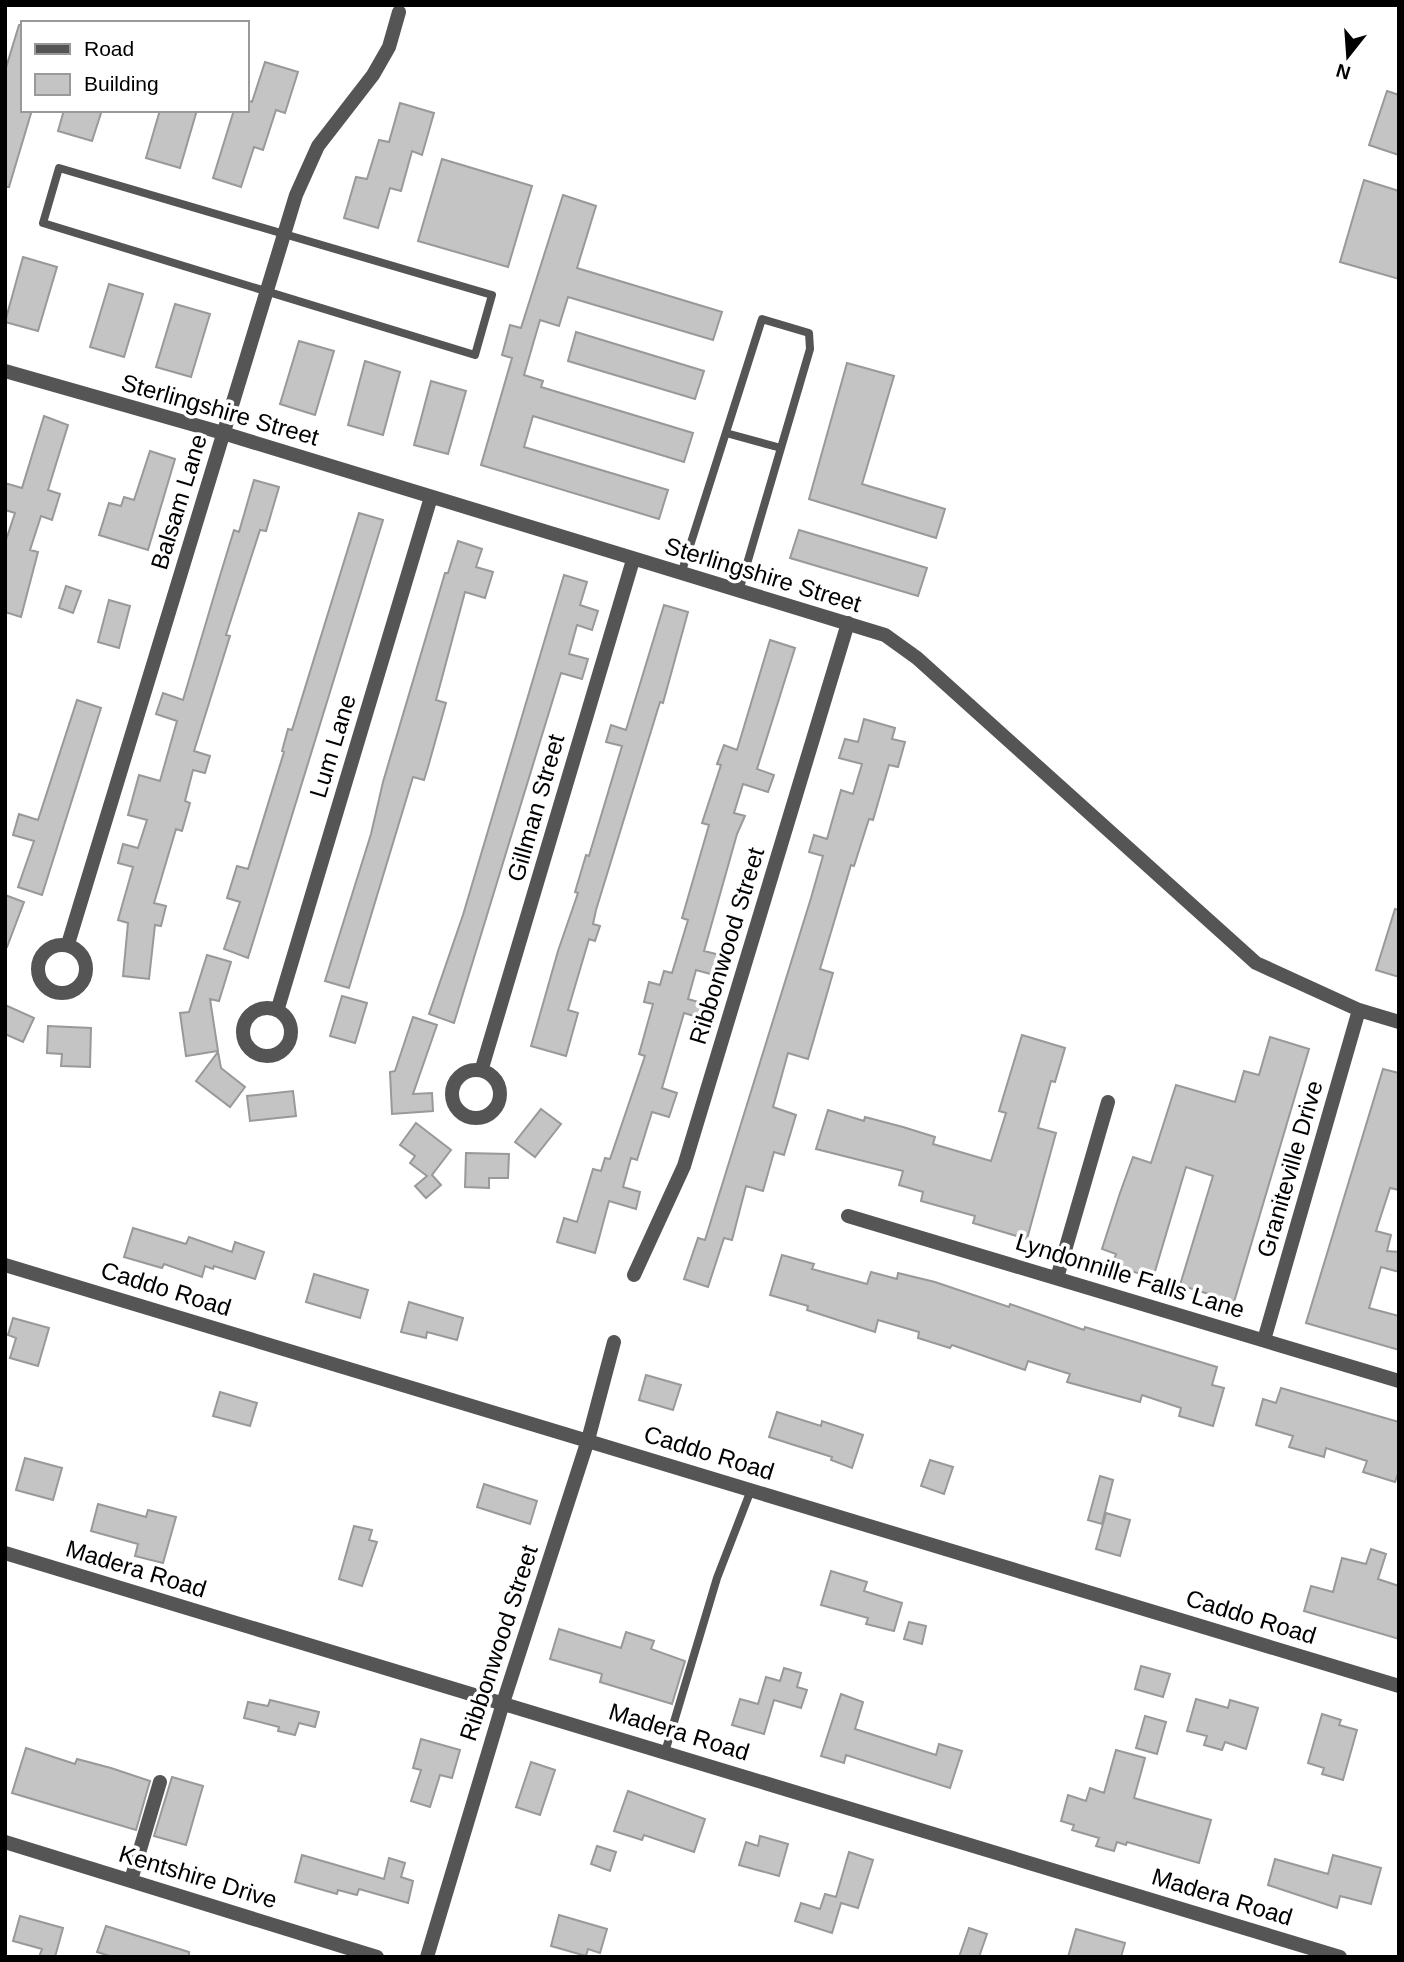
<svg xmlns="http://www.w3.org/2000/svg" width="1404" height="1962" viewBox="0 0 1404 1962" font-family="Helvetica,sans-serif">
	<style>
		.building { fill: #c4c4c4; stroke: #999; stroke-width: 2 }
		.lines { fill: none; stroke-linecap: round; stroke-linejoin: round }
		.service { stroke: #555; stroke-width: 8 }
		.minor { stroke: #555; stroke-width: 14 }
		.labels { text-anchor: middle; stroke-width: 7; stroke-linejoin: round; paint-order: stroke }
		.street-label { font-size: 24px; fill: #000; stroke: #fff }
	</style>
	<rect width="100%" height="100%" fill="#fff"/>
	<path class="building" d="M19,25H23V110H32L9,187H5V71Z
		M265,62L298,72L285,113L276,110L263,150L254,147L241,187L213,178L234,110H247V100L252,102Z
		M1387,91L1399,95V155L1369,145Z
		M400,103L434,113L422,155L412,151L401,191L390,188L378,228L344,218L356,177L367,179L379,140L389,142Z
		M64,110H102L92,141L58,131Z
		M160,110H197L180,168L146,158Z
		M442,159L532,186L508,267L418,241Z
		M1364,180L1399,191V279L1340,262Z
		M563,195L596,206L577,268L722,312L713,340L568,297L559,326L540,320L524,375L543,381L541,387L693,433L684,462L533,416L524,447L668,490L659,519L481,465L512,358L502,355L510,325L521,328Z
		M23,257L57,267L38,331L5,322Z
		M109,284L143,294L124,357L90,347Z
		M175,304L210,314L191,377L156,367Z
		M576,332L704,371L695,399L568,361Z
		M299,341L334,351L315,415L280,404Z
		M365,361L400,372L383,435L348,425Z
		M847,363L894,376L862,484L945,509L936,538L809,499Z
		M431,381L466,391L448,454L414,445Z
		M44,416L68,425L48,490L60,494L52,520L41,516L30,550L38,552L21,617L5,612V543L15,513L5,510V483L22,488Z
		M150,451L175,459L148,550L99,535L109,503L121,506L124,497L134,500Z
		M254,480L279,487L266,531L260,530L226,635L230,636L194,751L210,756L205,773L193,770L185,801L190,803L182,831L176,829L154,903L166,906L161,926L155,925L149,979L123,976L128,923L118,920L133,867L118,863L123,844L138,848L147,820L128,815L139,775L160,781L177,721L156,714L163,693L183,700L219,579L234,530L239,532Z
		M359,513L383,520L248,958L224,949L240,902L227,898L237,866L248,869L284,752L282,751L288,729L292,730Z
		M799,530L927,568L918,596L790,558Z
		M458,541L482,549L476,567L493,572L485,598L465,592L436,700L446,703L428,767L424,780L413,777L349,988L325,981L371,834L383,782L445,573H448Z
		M564,575L587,582L580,605L598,611L592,630L577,625L569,654L588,659L582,679L561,673L454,1023L429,1014L463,915Z
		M66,586L81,591L73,613L59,608Z
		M109,600L130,606L119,648L98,642Z
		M664,605L688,612L663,703L660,702L596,910L593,924L600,926L595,941L589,939L568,1010L578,1013L566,1056L531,1046L558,951L578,893L575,892L586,855L589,856L622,746L606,742L611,725L626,730Z
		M770,640L795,648L757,769L774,775L768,792L743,784L734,813L745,816L737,834L704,951L720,955L714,975L696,970L688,999L705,1004L701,1018L684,1013L662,1088L677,1093L669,1117L652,1112L637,1160L631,1158L623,1187L640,1192L636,1209L609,1201L595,1253L557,1242L564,1218L577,1222L593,1169L601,1171L605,1158L610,1159L645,1056L639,1054L653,1004L644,1002L649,982L660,985L664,971L672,973L688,920L682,918L709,825L702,823L721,765L717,764L724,745L737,750Z
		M77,700L101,708L42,895L18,887L34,841L13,835L19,814L38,820Z
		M864,719L895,728L892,739L905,742L898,767L889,765L873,820L869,819L854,866L851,865L820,969L833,973L808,1059L788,1053L773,1107L796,1115L784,1155L774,1152L763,1191L746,1186L732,1240L724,1238L708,1287L684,1279L698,1238L705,1240L811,898L823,856L809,852L814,835L827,839L841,790L853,794L862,764L839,758L845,739L858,742Z
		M5,895L24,902L7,947H5Z
		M1395,909L1399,910V977L1376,970Z
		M207,955L231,962L219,1001L210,999L218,1051L186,1056L180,1013L189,1012Z
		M342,996L367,1003L355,1043L330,1036Z
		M5,1005L34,1018L23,1042L5,1034Z
		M413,1017L437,1025L413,1094L432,1093L433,1111L392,1114L390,1072L395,1071Z
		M48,1026L91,1028L90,1067L61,1066L62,1054L47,1053Z
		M1022,1035L1065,1048L1055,1082L1051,1081L1038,1128L1056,1133L1027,1239L973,1223L975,1216L921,1201L923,1192L899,1185L903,1171L816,1149L828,1110L864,1121L865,1117L903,1127L935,1137L933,1144L991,1161L1006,1113L999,1111Z
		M1270,1037L1309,1049L1234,1302L1180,1285L1213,1176L1186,1167L1153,1278L1112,1265L1116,1254L1102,1249L1120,1193L1133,1157L1151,1163L1176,1085L1235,1102L1244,1071L1259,1075Z
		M218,1052L221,1068L245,1087L230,1107L196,1081Z
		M1383,1069L1399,1073V1190L1390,1188L1376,1231L1391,1235L1387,1251L1399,1252V1272L1381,1267L1369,1308L1399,1316V1350L1306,1323Z
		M293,1091L296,1116L250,1121L247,1096Z
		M541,1109L561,1124L535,1157L515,1142Z
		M416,1123L451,1150L432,1175L441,1185L426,1198L415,1186L427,1176L410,1163L415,1156L400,1145Z
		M466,1153L509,1154L508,1178H489V1188L465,1187Z
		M133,1228L186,1244L189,1237L232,1252L235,1242L264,1252L255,1279L214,1266L213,1269L205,1266L202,1277L164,1264L162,1268L124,1257Z
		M782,1255L814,1264L812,1269L867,1284L871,1272L897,1279L898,1273L935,1282L1009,1307L1010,1304L1084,1330L1085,1327L1217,1367L1212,1385L1224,1388L1213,1426L1179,1416L1181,1408L1142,1395L1140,1402L1067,1382L1070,1374L1028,1361L1025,1370L952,1345L950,1348L918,1338L919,1332L878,1320L875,1332L807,1310L808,1306L770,1295Z
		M314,1274L368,1290L360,1318L306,1302Z
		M409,1302L463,1318L457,1340L427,1332L426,1338L401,1332Z
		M13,1318L49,1328L38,1366L10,1358L16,1338L8,1335Z
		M646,1375L681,1385L673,1410L639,1400Z
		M1281,1388L1399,1422V1471L1395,1482L1363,1472L1367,1461L1326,1448L1324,1457L1289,1447L1293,1436L1256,1425L1263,1399L1276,1403Z
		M220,1392L257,1403L250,1426L213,1416Z
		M777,1412L821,1426L822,1421L863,1435L852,1468L831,1460L832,1457L769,1437Z
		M25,1458L62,1468L53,1500L16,1490Z
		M930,1460L953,1467L944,1494L921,1486Z
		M1100,1476L1113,1480L1102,1524L1088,1520Z
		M484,1484L537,1501L530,1524L477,1507Z
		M98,1504L146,1517L148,1510L176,1517L163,1563L135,1556L138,1544L91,1531Z
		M1106,1513L1130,1520L1120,1556L1096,1549Z
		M354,1526L372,1530L369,1540L377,1542L362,1586L339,1579Z
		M1371,1549L1386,1554L1378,1579L1399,1586V1639L1304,1611L1311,1586L1333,1592L1342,1558L1366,1564Z
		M831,1571L867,1582L864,1591L902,1603L894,1631L866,1624L868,1618L821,1605Z
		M909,1622L926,1626L922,1644L904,1639Z
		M559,1629L621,1648L626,1632L654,1641L651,1649L685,1661L672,1704L600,1682L602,1674L550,1659Z
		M1141,1666L1170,1674L1163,1697L1135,1689Z
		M784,1668L801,1673L797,1687L807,1690L801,1708L774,1700L764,1734L732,1725L740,1699L758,1704L766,1677L780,1681Z
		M841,1694L863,1702L855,1729L936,1755L939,1744L962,1751L950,1788L846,1755L844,1763L821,1756Z
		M1196,1699L1228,1708L1230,1700L1258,1708L1246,1749L1225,1742L1222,1750L1204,1745L1207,1736L1187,1731Z
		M270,1700L319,1712L315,1727L299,1723L295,1735L278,1731L279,1727L244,1718L248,1702L268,1706Z
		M1322,1714L1341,1720L1339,1725L1357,1730L1343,1780L1322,1774L1324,1768L1308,1763Z
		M1145,1716L1166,1722L1157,1754L1136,1748Z
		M421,1739L460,1750L452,1778L440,1775L430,1807L411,1801L421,1770L413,1768Z
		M26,1748L75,1764L77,1759L111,1768L150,1781L136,1830L12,1793Z
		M1116,1750L1145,1758L1134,1798L1211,1820L1199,1863L1127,1842L1126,1845L1117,1842L1114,1851L1096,1846L1099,1838L1072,1830L1074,1825L1061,1821L1068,1795L1086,1801L1090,1788L1104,1793Z
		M531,1762L555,1770L540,1815L516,1807Z
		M172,1777L203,1786L186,1845L154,1836Z
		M628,1791L705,1819L694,1852L644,1835L642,1840L614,1831Z
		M760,1836L788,1844L779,1876L739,1865L746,1842L758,1846Z
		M597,1846L616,1852L610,1871L591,1864Z
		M849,1852L873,1860L858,1908L841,1903L832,1933L795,1921L801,1903L820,1909L825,1894L836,1897Z
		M302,1855L384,1879L389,1858L405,1863L401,1877L413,1881L408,1903L359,1889L357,1895L338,1890L337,1894L295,1882Z
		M1333,1855L1381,1868L1371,1904L1340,1896L1337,1908L1268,1885L1275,1859L1328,1874Z
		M559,1915L607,1929L600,1953L588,1949L586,1956L551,1946Z
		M20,1916L63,1928L55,1957H39L42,1949L13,1941Z
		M106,1926L189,1952V1957H113L97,1952Z
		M969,1928L987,1934L979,1957H959Z
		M1076,1929L1125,1943L1121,1957H1068Z"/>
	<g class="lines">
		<path class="service" d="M59,168L492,295L475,355L43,223Z
			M726,433L781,448
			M681,574L762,319L809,333L810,349L739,591
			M665,1752L717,1578L751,1490"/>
		<path class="minor" d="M5,371L223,433L885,635L917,658L1256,963L1359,1010L1399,1022
			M68,944L296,195L318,146L373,75L389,47L399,12
			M38 969a24 24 0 1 1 48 0a24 24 0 1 1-48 0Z
			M243 1032a24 24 0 1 1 48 0a24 24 0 1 1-48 0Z
			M278,1008L431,497
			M482,1068L633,560
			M452 1094a24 24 0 1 1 48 0a24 24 0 1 1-48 0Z
			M848,1216L1399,1381
			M5,1265L1399,1686
			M634,1275L684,1166L848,623
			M1057,1278L1108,1102
			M1264,1340L1359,1010
			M5,1553L1340,1957
			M5,1842L377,1957
			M131,1880L160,1782
			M427,1957L503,1703L588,1440L614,1342"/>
	</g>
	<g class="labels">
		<g class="street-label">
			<text transform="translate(220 410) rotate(16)" y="8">Sterlingshire Street</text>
			<text transform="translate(179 502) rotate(-73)" y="8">Balsam Lane</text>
			<text transform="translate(763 575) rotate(17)" y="8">Sterlingshire Street</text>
			<text transform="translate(333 746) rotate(-73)" y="8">Lum Lane</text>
			<text transform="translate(536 808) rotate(-74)" y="8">Gillman Street</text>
			<text transform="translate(727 946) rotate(-73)" y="8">Ribbonwood Street</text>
			<text transform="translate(1290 1169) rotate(-74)" y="8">Graniteville Drive</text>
			<text transform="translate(1130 1276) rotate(17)" y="8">Lyndonnille Falls Lane</text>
			<text transform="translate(166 1289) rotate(17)" y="8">Caddo Road</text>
			<text transform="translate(709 1453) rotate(17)" y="8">Caddo Road</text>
			<text transform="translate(136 1569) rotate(17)" y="8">Madera Road</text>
			<text transform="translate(1251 1617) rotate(17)" y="8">Caddo Road</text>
			<text transform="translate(499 1643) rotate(-72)" y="8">Ribbonwood Street</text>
			<text transform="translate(679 1732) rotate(17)" y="8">Madera Road</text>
			<text transform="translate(198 1877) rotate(17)" y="8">Kentshire Drive</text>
			<text transform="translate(1222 1897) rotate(17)" y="8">Madera Road</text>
		</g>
	</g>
	<rect width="1404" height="1962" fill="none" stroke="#000000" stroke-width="14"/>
	<rect x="21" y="21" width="228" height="91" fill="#ffffff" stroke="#999999" stroke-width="2"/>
	<rect x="35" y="44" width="35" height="10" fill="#555555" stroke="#999999" stroke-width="2"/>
	<text x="84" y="56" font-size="21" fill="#000000">Road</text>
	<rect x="35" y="74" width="35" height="21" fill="#c4c4c4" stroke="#999999" stroke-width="2"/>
	<text x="84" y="91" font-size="21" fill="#000000">Building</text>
	<g transform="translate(1348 56) rotate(197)" stroke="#ffffff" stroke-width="5" paint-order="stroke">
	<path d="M0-5L12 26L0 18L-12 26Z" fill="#000000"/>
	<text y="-10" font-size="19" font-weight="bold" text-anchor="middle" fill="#000000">N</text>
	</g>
</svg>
